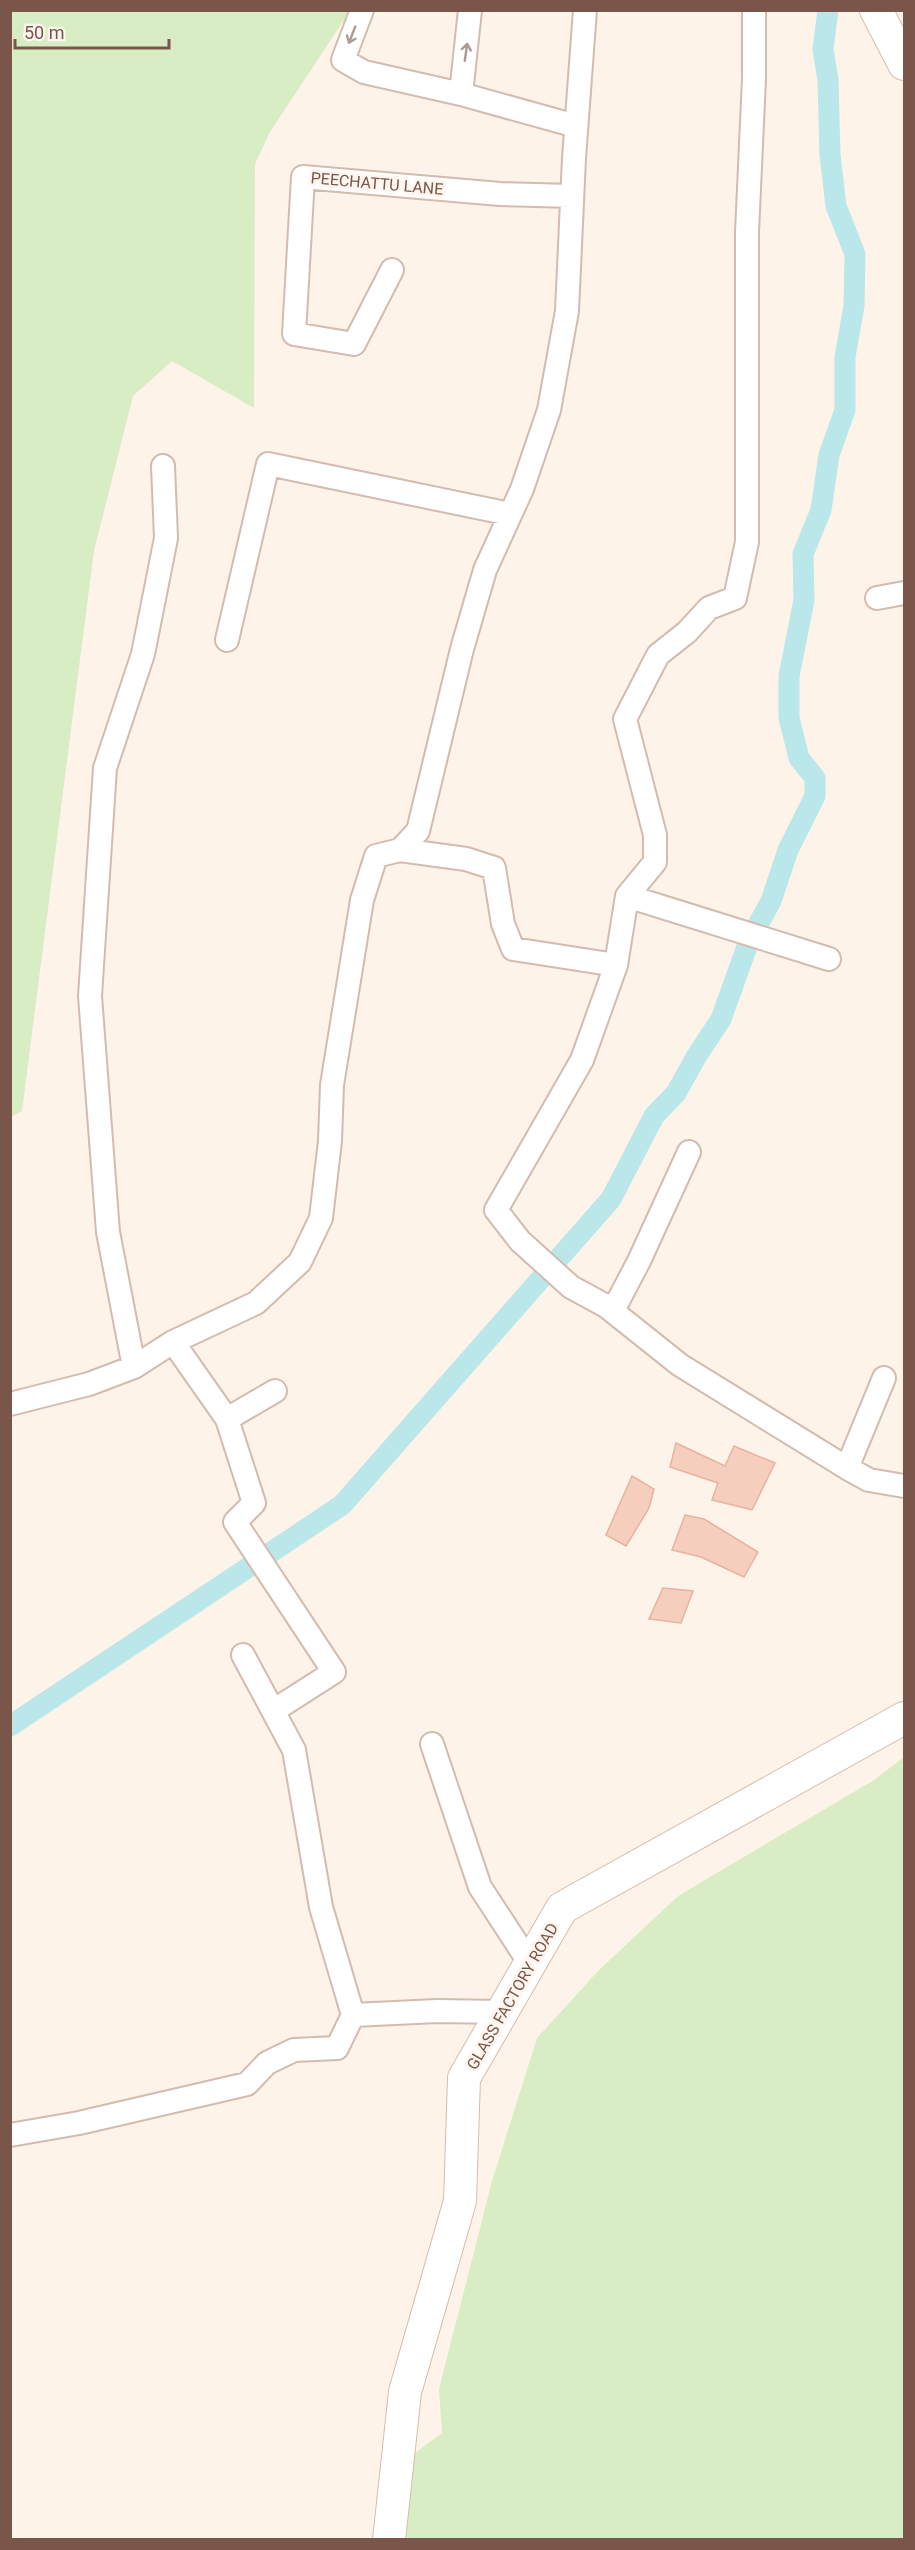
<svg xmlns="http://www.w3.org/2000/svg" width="915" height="2550" viewBox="0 0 915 2550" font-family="Roboto,sans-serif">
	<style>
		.green { fill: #d9edc5 }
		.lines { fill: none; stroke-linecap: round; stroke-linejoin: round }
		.canal { stroke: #bae7e9; stroke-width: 21 }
		.building { fill: #f5cebe; stroke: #e8b29d; stroke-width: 1.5 }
		.street-casing { stroke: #d3bbaf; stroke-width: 26 }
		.secondary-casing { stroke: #d7bbac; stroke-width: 34 }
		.street { stroke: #fff; stroke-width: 22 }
		.secondary { stroke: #fff; stroke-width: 32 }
		.oneway { stroke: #af9a92 }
		.labels { text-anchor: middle; stroke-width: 6; stroke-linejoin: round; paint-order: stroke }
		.street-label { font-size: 16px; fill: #7a564a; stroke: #fff7ef }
	</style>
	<rect width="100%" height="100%" fill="#fef3e8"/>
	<path class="green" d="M11,11H350L270,132L255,164L254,408L172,361L133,396L94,551L22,1111L11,1117Z
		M904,1757V2539H407L397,2466L442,2433L439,2389L492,2181L537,2038L599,1970L678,1896L874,1780Z"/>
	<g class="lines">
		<path class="canal" d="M10,1726L342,1505L611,1199L654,1116L676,1093L696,1057L721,1019L749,941L771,901L788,850L815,796V778L799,758L789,718V676L804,600L803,554L821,510L829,455L845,410V357L854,306L855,254L836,206L830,155L828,80L823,49L828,10"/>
	</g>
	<path class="building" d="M676,1443L725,1466L734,1446L775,1463L752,1510L712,1500L718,1483L670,1467Z
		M632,1476L654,1489L649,1508L626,1546L606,1535Z
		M685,1515L704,1519L758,1552L744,1577L701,1557L672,1550Z
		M663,1588L693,1591L681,1623L649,1619Z"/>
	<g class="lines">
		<g class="street-casing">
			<path id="street" d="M362,10L343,60L364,72L461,94L576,126
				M461,94L470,10
				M392,270L354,344L294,334L303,177L500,194L572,196
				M877,598L904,593
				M227,640L268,464L510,514
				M400,850L466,859L494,868L503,924L513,949L616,965
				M627,896L829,959
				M689,1152L639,1261L617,1303L606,1306L571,1287L520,1241L496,1210L582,1060L616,965L627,896L655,862V835L625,719L658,655L687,632L709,608L735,598L747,542V232L754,79V10
				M606,1306L680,1365L847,1468L869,1480L904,1486
				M173,1342L227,1419L254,1503L235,1522L334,1672L273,1711
				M134,1367L108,1232L90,996L105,768L143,654L166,538L163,466
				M10,1404L89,1384L134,1367L173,1342L256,1303L300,1262L321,1218L330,1141L332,1085L362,900L376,856L400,850L418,831L462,649L485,570L522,489L549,410L567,311L574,158L585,10
				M227,1419L275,1391
				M847,1468L884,1378
				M243,1655L294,1750L321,1907L353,2015
				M432,1744L480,1887L529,1962
				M10,2135L79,2123L247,2084L267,2063L294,2050L337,2048L353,2015L437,2011L502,2012"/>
		</g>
		<g class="secondary-casing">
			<path id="secondary" d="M876,10L904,64
				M389,2540L405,2392L460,2201L464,2078L562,1908L904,1718"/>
		</g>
		<use href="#street" class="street"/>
		<use href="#secondary" class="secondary"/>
	</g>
	<defs><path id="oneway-shaft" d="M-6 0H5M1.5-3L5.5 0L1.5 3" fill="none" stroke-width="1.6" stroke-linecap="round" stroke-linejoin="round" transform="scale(1.5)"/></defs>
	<g class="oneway">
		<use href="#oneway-shaft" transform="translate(352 35) rotate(111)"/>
		<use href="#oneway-shaft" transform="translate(466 52) rotate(-82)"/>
	</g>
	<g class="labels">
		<g class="street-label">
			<text transform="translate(377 183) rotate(5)" y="6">PEECHATTU LANE</text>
			<text transform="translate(512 1996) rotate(-60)" y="6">GLASS FACTORY ROAD</text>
		</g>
	</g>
	<rect width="915" height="2550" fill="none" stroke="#7a564a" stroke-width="24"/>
	<path d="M15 39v9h154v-9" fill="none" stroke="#7a564a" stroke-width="3"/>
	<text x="24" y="39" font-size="18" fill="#7a564a" stroke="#fff7ef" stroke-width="4.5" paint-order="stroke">50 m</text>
</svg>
